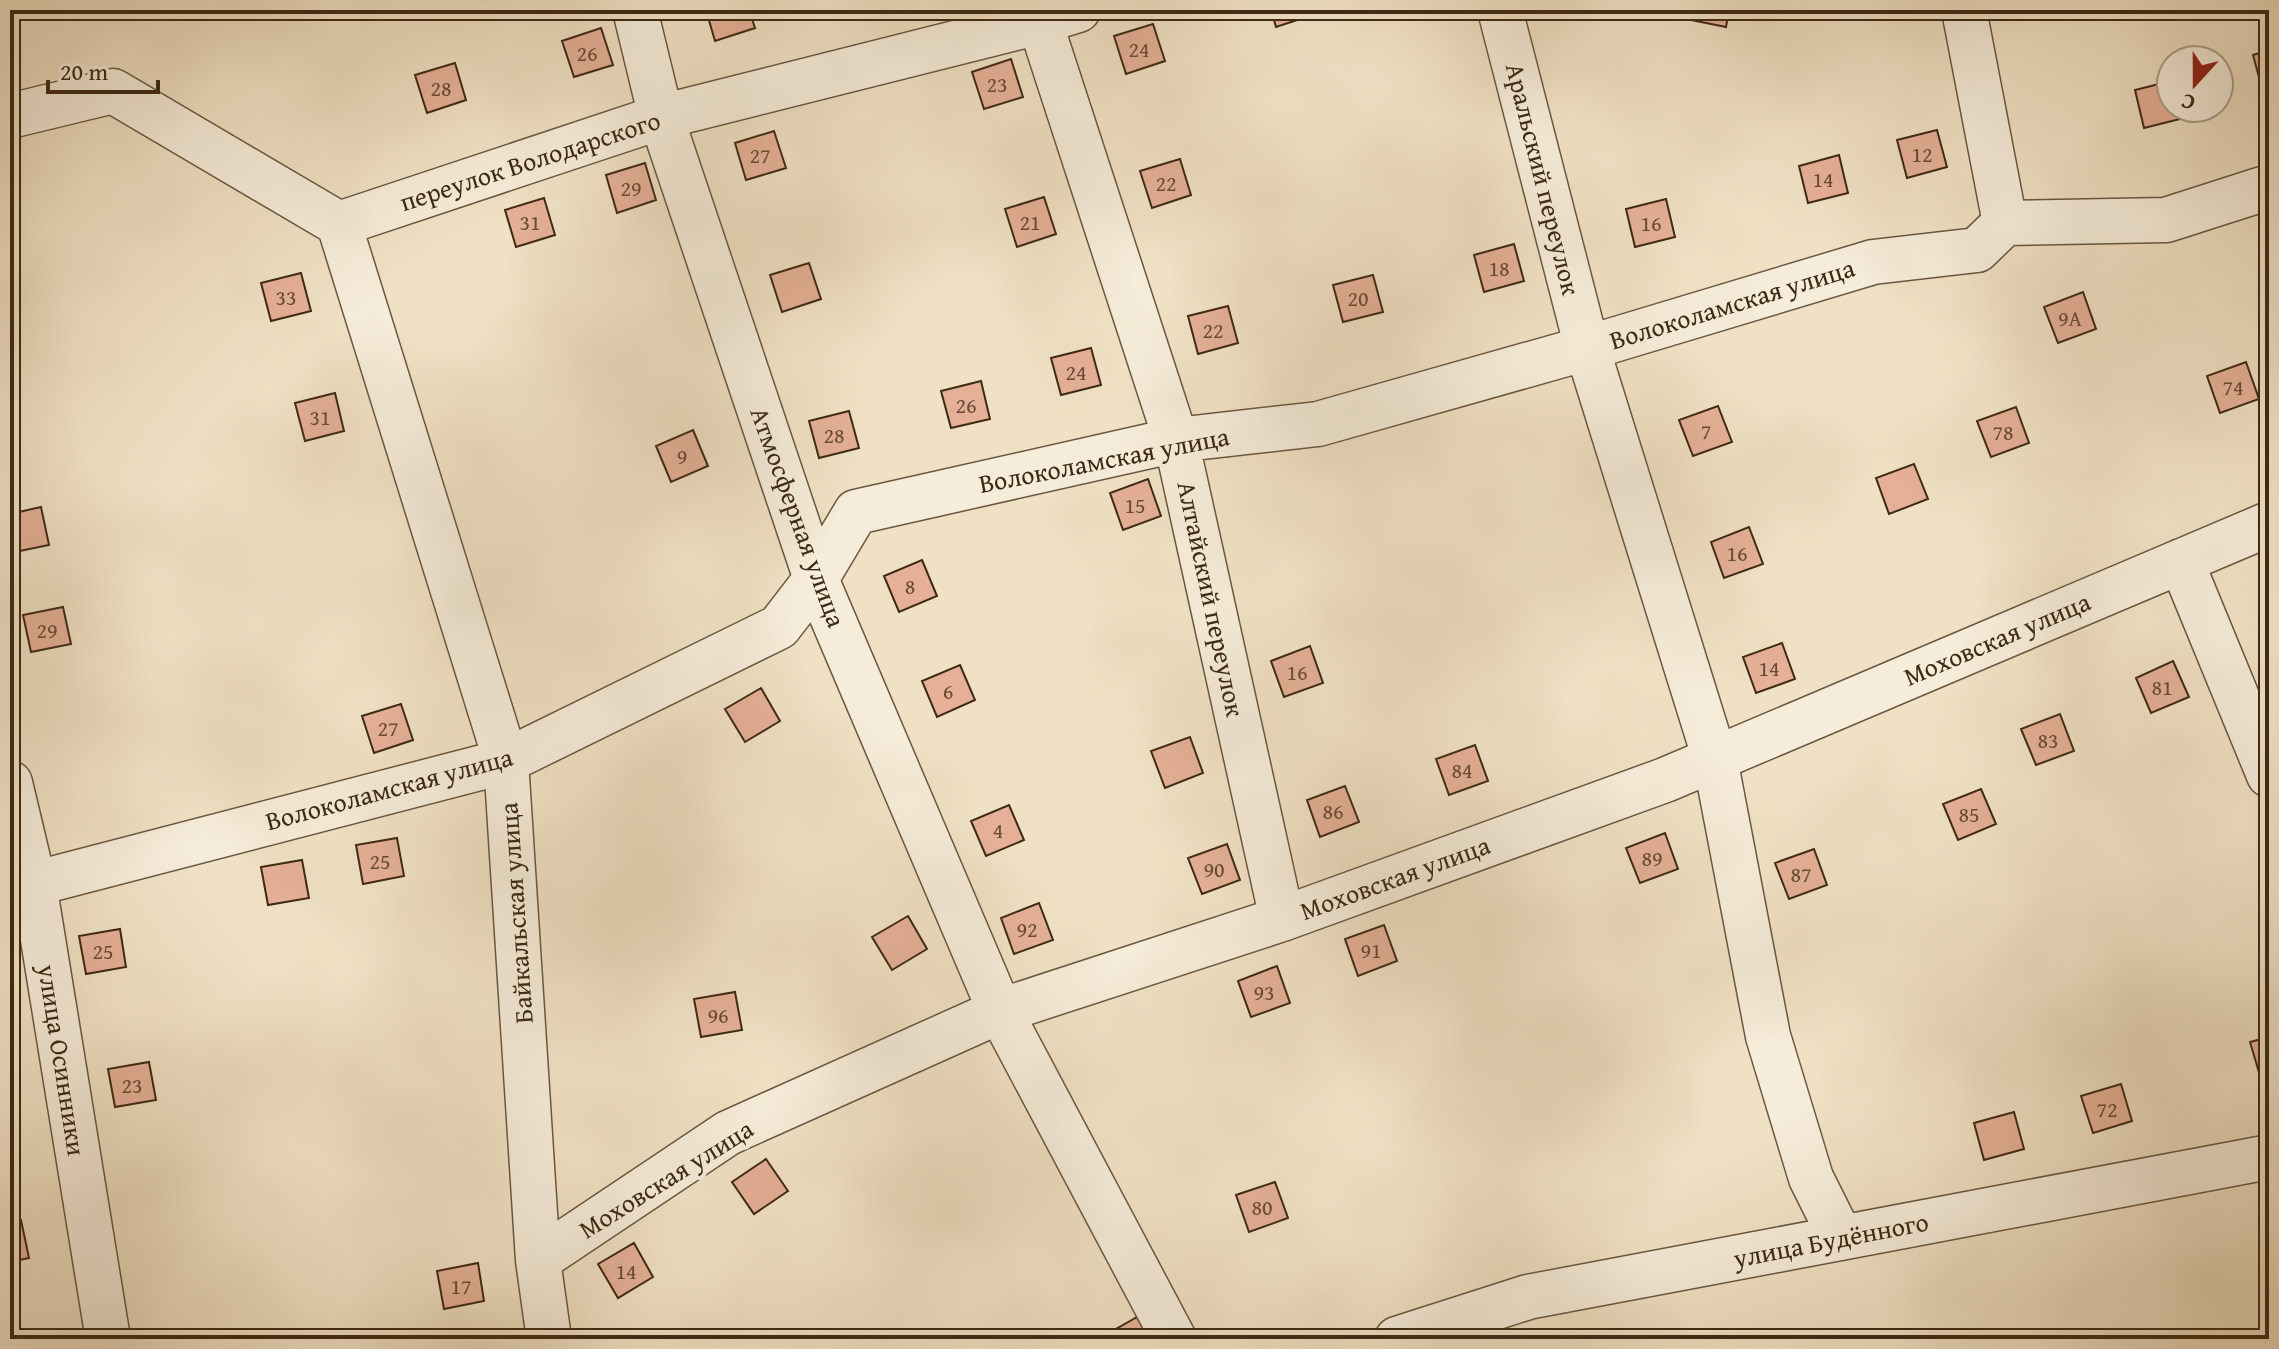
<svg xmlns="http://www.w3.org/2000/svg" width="2279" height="1349" viewBox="0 0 2279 1349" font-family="'Gentium Book Plus',serif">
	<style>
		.building { fill: #e5b097; stroke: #3e2915; stroke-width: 2 }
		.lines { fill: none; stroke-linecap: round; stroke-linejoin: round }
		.minor-casing { stroke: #6a5741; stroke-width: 47 }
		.minor { stroke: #f5ecd9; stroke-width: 44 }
		.labels { text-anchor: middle; stroke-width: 8; stroke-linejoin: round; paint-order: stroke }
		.number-label { font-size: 22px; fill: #684b36 }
		.street-label { font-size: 26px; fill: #3e2915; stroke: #f5ecd9 }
	</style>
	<rect width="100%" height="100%" fill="#f0e1c4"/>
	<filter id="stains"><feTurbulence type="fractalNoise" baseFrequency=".0025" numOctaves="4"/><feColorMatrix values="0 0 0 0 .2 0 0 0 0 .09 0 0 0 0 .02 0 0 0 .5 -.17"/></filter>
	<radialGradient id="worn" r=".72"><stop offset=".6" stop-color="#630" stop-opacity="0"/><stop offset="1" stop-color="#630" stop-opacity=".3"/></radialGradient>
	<path class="building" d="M706,10H749L755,28L715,41Z
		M1271,10H1314L1316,14L1276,27Z
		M1687,10H1729L1726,27L1686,19Z
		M1878,10H1918L1881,20Z
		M1153,24L1165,61L1126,74L1114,36Z
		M601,28L613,65L574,77L562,41Z
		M2269,50V91L2263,92L2253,55Z
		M1011,59L1023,97L984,109L972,72Z
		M455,63L466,100L427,113L415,75Z
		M2171,81V108H2182L2184,118L2144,128L2135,90Z
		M1937,130L1947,167L1907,178L1897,140Z
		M774,131L786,168L746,180L735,143Z
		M1839,155L1848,193L1808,203L1799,166Z
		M1180,159L1191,195L1152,208L1140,171Z
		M645,163L656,200L617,213L606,175Z
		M1044,197L1056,234L1017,247L1005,209Z
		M544,198L555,235L516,247L505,210Z
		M1666,199L1675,237L1635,247L1626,209Z
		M1514,244L1524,281L1484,292L1474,255Z
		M809,263L821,299L782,312L770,275Z
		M301,273L311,311L271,321L261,283Z
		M1373,275L1383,312L1343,322L1333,285Z
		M2083,292L2096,329L2058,343L2044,307Z
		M1228,306L1238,343L1198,354L1188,316Z
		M1091,348L1101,385L1061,395L1051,358Z
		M2246,362L2259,399L2220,413L2207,376Z
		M981,381L990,419L951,428L941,391Z
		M335,393L344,431L305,441L295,403Z
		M10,405L19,443L10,445Z
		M1718,406L1732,442L1693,456L1679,420Z
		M2016,407L2029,443L1991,457L1977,421Z
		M849,411L859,448L819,458L809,421Z
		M693,430L708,466L671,482L656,446Z
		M1914,464L1928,499L1889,514L1876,478Z
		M1148,479L1161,516L1123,530L1110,493Z
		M41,507L49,545L10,553V514Z
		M1749,527L1763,564L1724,578L1711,542Z
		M922,560L937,596L899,612L884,576Z
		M63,607L71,644L31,652L23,615Z
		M1782,643L1795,679L1756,693L1743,657Z
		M1310,646L1323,683L1284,697L1271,661Z
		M2173,661L2189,697L2151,713L2136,678Z
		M960,665L975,700L937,717L922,681Z
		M761,688L780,721L745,742L725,709Z
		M401,704L413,740L374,753L362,716Z
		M2060,714L2074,751L2036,765L2021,729Z
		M1190,737L1203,773L1165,788L1151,751Z
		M1475,745L1488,781L1449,795L1436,759Z
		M1345,786L1359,822L1320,837L1307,800Z
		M1981,789L1996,824L1958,840L1943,804Z
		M1009,805L1024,840L986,856L971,821Z
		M1665,833L1678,869L1640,883L1626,848Z
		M397,838L404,876L363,884L356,845Z
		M1227,844L1240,880L1202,894L1188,858Z
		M1814,849L1827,885L1789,899L1775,863Z
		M302,860L309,898L268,905L261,867Z
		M1039,903L1053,940L1014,954L1001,918Z
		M908,916L927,949L892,970L872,937Z
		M1384,925L1397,961L1358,976L1345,939Z
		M120,929L126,967L86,974L79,936Z
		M1277,966L1290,1003L1251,1017L1238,981Z
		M735,992L742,1030L701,1037L694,999Z
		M2269,1037V1077L2261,1079L2250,1042Z
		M149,1062L156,1100L115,1107L108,1069Z
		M2121,1084L2132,1121L2093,1133L2081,1096Z
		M2014,1112L2024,1149L1984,1160L1974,1123Z
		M766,1159L788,1191L754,1214L732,1182Z
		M1275,1182L1288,1218L1249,1232L1236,1195Z
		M21,1220L29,1258L10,1262V1223Z
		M634,1243L653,1277L618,1298L598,1264Z
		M478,1263L484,1301L444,1309L437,1271Z
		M1137,1317L1150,1339H1103L1102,1337Z"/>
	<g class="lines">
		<g class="minor-casing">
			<path id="minor" d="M635,10L661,117L816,579L1000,1011L1174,1339
				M1036,10L1176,440L1282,919
				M1500,10L1587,348L1715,759L1768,1036L1811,1178L1841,1238
				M1964,10L2005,223
				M10,116L113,91L339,224L661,117L1039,22L1078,10
				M339,224L506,761L538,1260L549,1339
				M2181,561L2269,775
				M10,783L34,884L108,1339
				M10,890L506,761L779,627L816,579L856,512L1176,440L1318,424L1587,348L1873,262L1977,250L2005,223L2166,220L2269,187
				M538,1260L728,1133L1000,1011L1282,919L1665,780L2269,524
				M1397,1339L1528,1297L2269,1157"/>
		</g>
		<use href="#minor" class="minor"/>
	</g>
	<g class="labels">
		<g class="number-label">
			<text x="1139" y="57">24</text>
			<text x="587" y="61">26</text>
			<text x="997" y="92">23</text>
			<text x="441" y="96">28</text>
			<text x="1922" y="162">12</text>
			<text x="760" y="163">27</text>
			<text x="1823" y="187">14</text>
			<text x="1166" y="191">22</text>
			<text x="631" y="196">29</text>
			<text x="530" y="230">31</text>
			<text x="1030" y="230">21</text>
			<text x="1651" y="231">16</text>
			<text x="1499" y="276">18</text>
			<text x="286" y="305">33</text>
			<text x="1358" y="306">20</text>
			<text x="2070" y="326">9А</text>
			<text x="1213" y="338">22</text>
			<text x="1076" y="380">24</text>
			<text x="2233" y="395">74</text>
			<text x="966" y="413">26</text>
			<text x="320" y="425">31</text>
			<text x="1706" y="439">7</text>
			<text x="2003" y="440">78</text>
			<text x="834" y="443">28</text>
			<text x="682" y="464">9</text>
			<text x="1135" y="513">15</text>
			<text x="1737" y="561">16</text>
			<text x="910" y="594">8</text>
			<text x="47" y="638">29</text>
			<text x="1769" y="676">14</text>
			<text x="1297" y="680">16</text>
			<text x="2162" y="695">81</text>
			<text x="948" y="699">6</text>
			<text x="388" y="736">27</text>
			<text x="2048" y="748">83</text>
			<text x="1462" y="778">84</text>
			<text x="1333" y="819">86</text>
			<text x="1969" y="822">85</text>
			<text x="998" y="838">4</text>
			<text x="1652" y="866">89</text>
			<text x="380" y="869">25</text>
			<text x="1214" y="877">90</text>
			<text x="1801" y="882">87</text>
			<text x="1027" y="937">92</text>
			<text x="1371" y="958">91</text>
			<text x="103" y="959">25</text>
			<text x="1264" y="1000">93</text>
			<text x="718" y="1023">96</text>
			<text x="132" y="1093">23</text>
			<text x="2107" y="1117">72</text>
			<text x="1262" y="1215">80</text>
			<text x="626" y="1279">14</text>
			<text x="461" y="1294">17</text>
		</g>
		<g class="street-label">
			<text transform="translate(530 161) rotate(-18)" y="9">переулок Володарского</text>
			<text transform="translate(1543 179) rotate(76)" y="9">Аральский переулок</text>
			<text transform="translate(1732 304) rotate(-17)" y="9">Волоколамская улица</text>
			<text transform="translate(1104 460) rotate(-11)" y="9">Волоколамская улица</text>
			<text transform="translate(798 517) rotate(70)" y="9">Атмосферная улица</text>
			<text transform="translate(1211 599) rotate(78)" y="9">Алтайский переулок</text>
			<text transform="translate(1997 639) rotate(-23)" y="9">Моховская улица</text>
			<text transform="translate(389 789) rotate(-15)" y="9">Волоколамская улица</text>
			<text transform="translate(1395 878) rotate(-20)" y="9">Моховская улица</text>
			<text transform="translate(516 913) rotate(-94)" y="9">Байкальская улица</text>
			<text transform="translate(62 1060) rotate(81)" y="9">улица Осинники</text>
			<text transform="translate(666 1179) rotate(-32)" y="9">Моховская улица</text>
			<text transform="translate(1831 1240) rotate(-11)" y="9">улица Будённого</text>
		</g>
	</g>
	<rect width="2279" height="1349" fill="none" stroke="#f0e1c4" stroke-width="40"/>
	<rect x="12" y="12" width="2255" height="1325" fill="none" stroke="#3e2915" stroke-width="4"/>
	<rect x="20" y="20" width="2239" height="1309" fill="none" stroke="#3e2915" stroke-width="2"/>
	<g transform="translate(2195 84) rotate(201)"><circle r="38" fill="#f5ecd9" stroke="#ac9e8b" stroke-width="2"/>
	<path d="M0-6L14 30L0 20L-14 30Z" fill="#8f2418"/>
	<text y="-12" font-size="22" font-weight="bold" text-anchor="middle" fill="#3e2915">С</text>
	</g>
	<path d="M48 80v12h110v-12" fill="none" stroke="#3e2915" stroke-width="4"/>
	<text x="60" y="80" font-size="24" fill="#3e2915" stroke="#f5ecd9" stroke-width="6" paint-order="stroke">20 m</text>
	<rect width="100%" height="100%" filter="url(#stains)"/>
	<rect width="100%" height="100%" fill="url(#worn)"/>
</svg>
